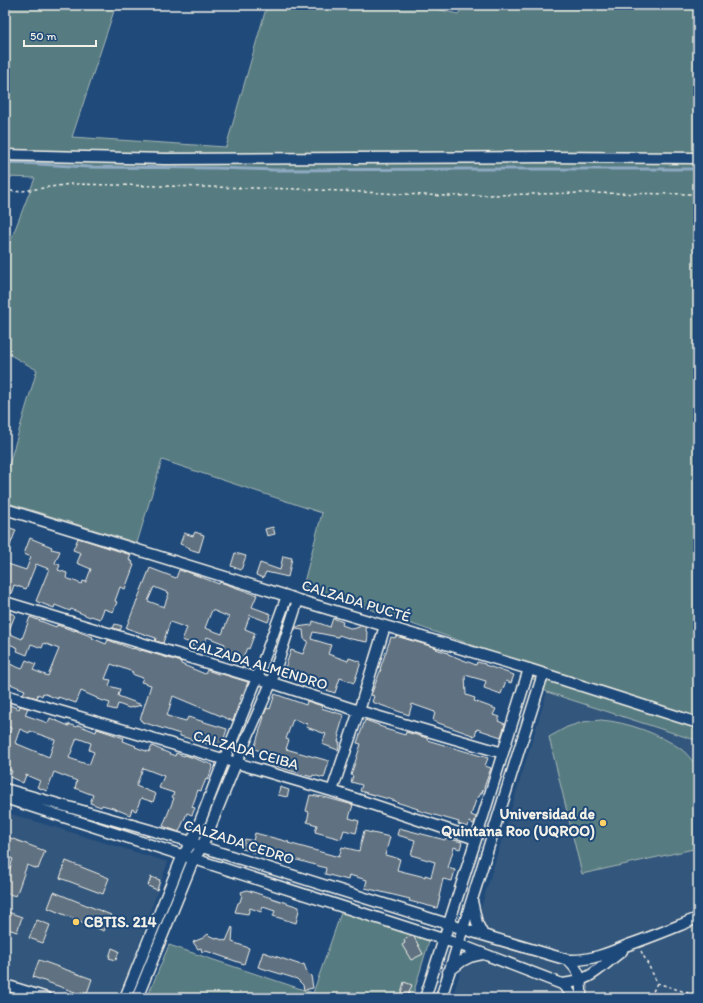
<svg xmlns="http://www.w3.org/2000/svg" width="703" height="1003" viewBox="0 0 703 1003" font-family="Itim,sans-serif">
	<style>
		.built { fill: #32567c }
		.green { fill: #577b81; stroke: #a6b6b4 }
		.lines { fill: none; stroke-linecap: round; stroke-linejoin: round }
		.stream { stroke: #8faac2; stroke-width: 3 }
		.building { fill: #607181; stroke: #f4f1e8; fill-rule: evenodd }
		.minor-casing { stroke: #f4f1e8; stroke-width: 13 }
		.path { stroke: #f4f1e8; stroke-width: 1.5; stroke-dasharray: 3 3; stroke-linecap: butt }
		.minor { stroke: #1f4a7a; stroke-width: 10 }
		.poi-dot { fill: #ffd166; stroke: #1f4a7a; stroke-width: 1.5 }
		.labels { text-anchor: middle; stroke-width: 4; stroke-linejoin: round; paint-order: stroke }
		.street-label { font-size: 15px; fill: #f4f1e8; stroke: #1f4a7a }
		.poi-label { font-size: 15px; font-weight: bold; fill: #f4f1e8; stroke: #1f4a7a; text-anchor: end }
	</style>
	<rect width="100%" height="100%" fill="#1f4a7a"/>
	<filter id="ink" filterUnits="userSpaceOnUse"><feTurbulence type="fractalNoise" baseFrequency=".025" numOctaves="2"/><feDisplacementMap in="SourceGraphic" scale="8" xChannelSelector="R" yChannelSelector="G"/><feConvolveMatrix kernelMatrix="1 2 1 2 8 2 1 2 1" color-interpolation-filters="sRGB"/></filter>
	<g filter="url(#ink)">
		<path class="built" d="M547,692L698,741V998H452L482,904Z
			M5,812L168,862L120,998H60L5,981Z"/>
		<path class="green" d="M5,5H116L72,137L226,147L267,5H419L458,14L464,5H698V741L547,692L512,659L303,586L322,513L162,460L137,543L5,502V478L37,370L5,352V255L35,178L5,177Z
			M601,720C627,722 660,734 681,749C688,754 693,762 698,768V848L582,874L549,737L567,727L583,722Z
			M342,910L430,938L412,998H147L169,945L313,993Z"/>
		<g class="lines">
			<path class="stream" d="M5,162L88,167L216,168L275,170L462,169H698"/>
		</g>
		<path class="building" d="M5,526L16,530L6,556H5Z
			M273,527L275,534L267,536L265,529Z
			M195,532L204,535L199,552L189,549L190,548L180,544L184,533L193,536Z
			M30,538L52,547L51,549L60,551L55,563L60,565L58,570L67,573L66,578L82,584L83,581L86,582L91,569L77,563L81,553L73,550L78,538L131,555L129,560L133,562L132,564L134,565L125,589L120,587L115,601L117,602L113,612L104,609L100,619L91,616L90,617L71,609L70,611L55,605L54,608L38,602L36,601L49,569L36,564L26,589L14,585L11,594L5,592V563L26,570L31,557L24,554Z
			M235,553L246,556L241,570L231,566Z
			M283,556L292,558L288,577L266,572L263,578L256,575L260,563L280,570Z
			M150,568L176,578L179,570L185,572V571L219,584L220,582L257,595L252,607L271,614L268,622L250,615L245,629L255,633L249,649L247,648L242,659L238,657L237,660L221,654L225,644L207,637L201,651L192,648L193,644L182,640L187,628L170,622L163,643L155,641L156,638L126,628ZM154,587L169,593L164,607L148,601ZM212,610L229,617L222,634L205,628Z
			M5,611L15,615L8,633L22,639L30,617L56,627L57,625L75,631L76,630L77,631L93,637L92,638L106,644L108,640L133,649V648L141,651V650L175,660L181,662V664L205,674L207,670L221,675L222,674L248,682L243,695L242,694L233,721L173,696L167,716L186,721L188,717L227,729L221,748L180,736V734L142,722V721L140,720L151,685L141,682L143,678L132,674L133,672L111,664L105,679L111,680L109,686L120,689L118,696L142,705L129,708L118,704L116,710L108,708L110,703L97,699V698L81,691L76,703L58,697V699L43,693L42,696L38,694L37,698L23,694L25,690L5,682V662L22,669L26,660L36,664L33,670L48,676L59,649L44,643L42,648L31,644L27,655L17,651L18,648L5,642Z
			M333,618L343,622L342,625L353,629L362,626L365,627L368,636L367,642L351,639L339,635L338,637L313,632L311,639L331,645L328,654L348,661L349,658L361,662L354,683L340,678L335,693L302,682L305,675L285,668L291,650L303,654L308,641L304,639L303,630L295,629L296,627L312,625L313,621L330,627Z
			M115,624L122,626L120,630L113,628Z
			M396,636L437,648L436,649L448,653V654L476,665L477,662L485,664V665L514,675L511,683L506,681L501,694L484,688L486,681L465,675L466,695L475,698L474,701L496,709L493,715L500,717L498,721L505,724L501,737L477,729L475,736L444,725L433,721L435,712L412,704L409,715L372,702L374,696L371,695L381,669H380L391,637L395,638Z
			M275,694L306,705L307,701L322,706L321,708L344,715L338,735H340L338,742H340L338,750L322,744L326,734L306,727L307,724L293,719L286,739L289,740L286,749L329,761L324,778L313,775L312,777L272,765L276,755L254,749L264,717H263L267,708L270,709Z
			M5,703L19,709L20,706L28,708L25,715L48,723L50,718L69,726V724L77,727L78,725L96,732L97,729L124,738L123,741L136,746L135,747L149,752L152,746L175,756L176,753L184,756L185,755L213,765L208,780L206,779L201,791L198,790L192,807L195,808L192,815L187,813L179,832L163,826L174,798L172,797L174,793L159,788L164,776L143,768L136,786L156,794L153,802L141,798L136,811L132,809L130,815L113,808L102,805L101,807L90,803L93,795L75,788L77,781L54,772L47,791L37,787L40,781L26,775L23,783L10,777L12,771L5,768V743L11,728L5,725ZM20,729L29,733L30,731L55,740L49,757L15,743ZM77,738L91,743L89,750L94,752L89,765L69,758Z
			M365,720L379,725V726L385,728V729L405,735L406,732L427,738V740L488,758L485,766L491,768L482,793H481L479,797H477L471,815L476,817L474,824L469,822L468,827L458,824L459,822L417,810L418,809L396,802V801L360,791L362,785L351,782L353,776L351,775L361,744L357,743Z
			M280,787L289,790L287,797L278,795Z
			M310,795L324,797L353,805L349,818L359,821L356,833L344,830L341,839L315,832L317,825L307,822L309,812L306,811Z
			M399,828L445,840L446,838L462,842L460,849L454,847L448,868L455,870L452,881L443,879L439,897H440L437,908L409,901L410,899L365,888L367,880L349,875L348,880L325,874L326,868L290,858L289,862L251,852L252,851L242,849L245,839L253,841L255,833L289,842L288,843L339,857L342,847L359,851L364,831L390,837L385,855L400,859L397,870L425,877V875L431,877L435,862L411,855L415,840L397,835Z
			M5,836L45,851L38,869L27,865L16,896L5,893V883L13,859L5,856Z
			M66,861L109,878L103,894L60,878Z
			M151,877L160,880L157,890L148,886Z
			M247,890L299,907V910L296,923L273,916L275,911L263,907L261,912L250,908L248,914L235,912L238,903L240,902L242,895L241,892Z
			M54,892L111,915L104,931L48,908Z
			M5,911L22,917L17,932L5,928Z
			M37,920L50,925L43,943L29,938Z
			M232,927L233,928L232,942L249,948L244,964L206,951L202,952L201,948L198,949L193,942L203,938L208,934L210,936L226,941Z
			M411,936L414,937L423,954L411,960L402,945L405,943L404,940Z
			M112,948L119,951L116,960L109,958Z
			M263,952L301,965L304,964L307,972L311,976L313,988L304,990L303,985L297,979L258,967Z
			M39,960L92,979L86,996L33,977Z
			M404,982L412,985L408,995L401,993Z"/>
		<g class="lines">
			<g class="minor-casing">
				<path id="minor" d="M5,155L165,159L540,157L698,158
					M5,509L287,596L298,600L529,669L698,723
					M5,602L257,678L359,711L503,753
					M5,695L332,791L476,839
					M5,789L192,842L202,847L483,935L568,960C590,961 609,953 628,945C652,937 675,927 698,918
					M332,791L359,711L385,626
					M5,798L458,944L562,984L569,991L573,998
					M472,901L477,923L483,935
					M568,960C582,973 581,981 581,998
					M448,972L462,961L470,957L483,954
					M562,984C592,981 600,967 622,951
					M5,985L47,998
					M125,998L183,855L192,842L224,760L257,678L287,596
					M137,998L194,858L202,847L236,763L271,683L298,600
					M425,998L476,839L529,669
					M441,998L543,674"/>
			</g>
			<path class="path" d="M5,189L15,192L71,184L298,189L446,196L581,193L698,194
				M641,951L654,976L657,983L650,998
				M657,983L698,996"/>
			<use href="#minor" class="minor"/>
		</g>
	</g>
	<g class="poi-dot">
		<circle cx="603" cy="823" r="4"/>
		<circle cx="76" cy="922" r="4"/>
	</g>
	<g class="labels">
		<g class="street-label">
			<text transform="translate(356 601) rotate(17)" y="5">CALZADA PUCTÉ</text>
			<text transform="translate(258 664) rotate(17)" y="5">CALZADA ALMENDRO</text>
			<text transform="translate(246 750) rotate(16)" y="5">CALZADA CEIBA</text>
			<text transform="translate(239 842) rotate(18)" y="5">CALZADA CEDRO</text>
		</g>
		<g class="poi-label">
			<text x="595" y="819">Universidad de<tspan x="595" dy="17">Quintana Roo (UQROO)</tspan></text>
			<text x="84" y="927" text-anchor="start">CBTIS. 214</text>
		</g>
	</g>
	<rect width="703" height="1003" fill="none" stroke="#1f4a7a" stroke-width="20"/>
	<rect x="10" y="10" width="683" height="983" fill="none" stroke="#f4f1e8" stroke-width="1.5" filter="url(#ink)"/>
	<path d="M24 40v6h72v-6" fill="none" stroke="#f4f1e8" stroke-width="2"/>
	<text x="30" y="40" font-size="12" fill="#f4f1e8" stroke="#1f4a7a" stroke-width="3" paint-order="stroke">50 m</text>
</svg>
